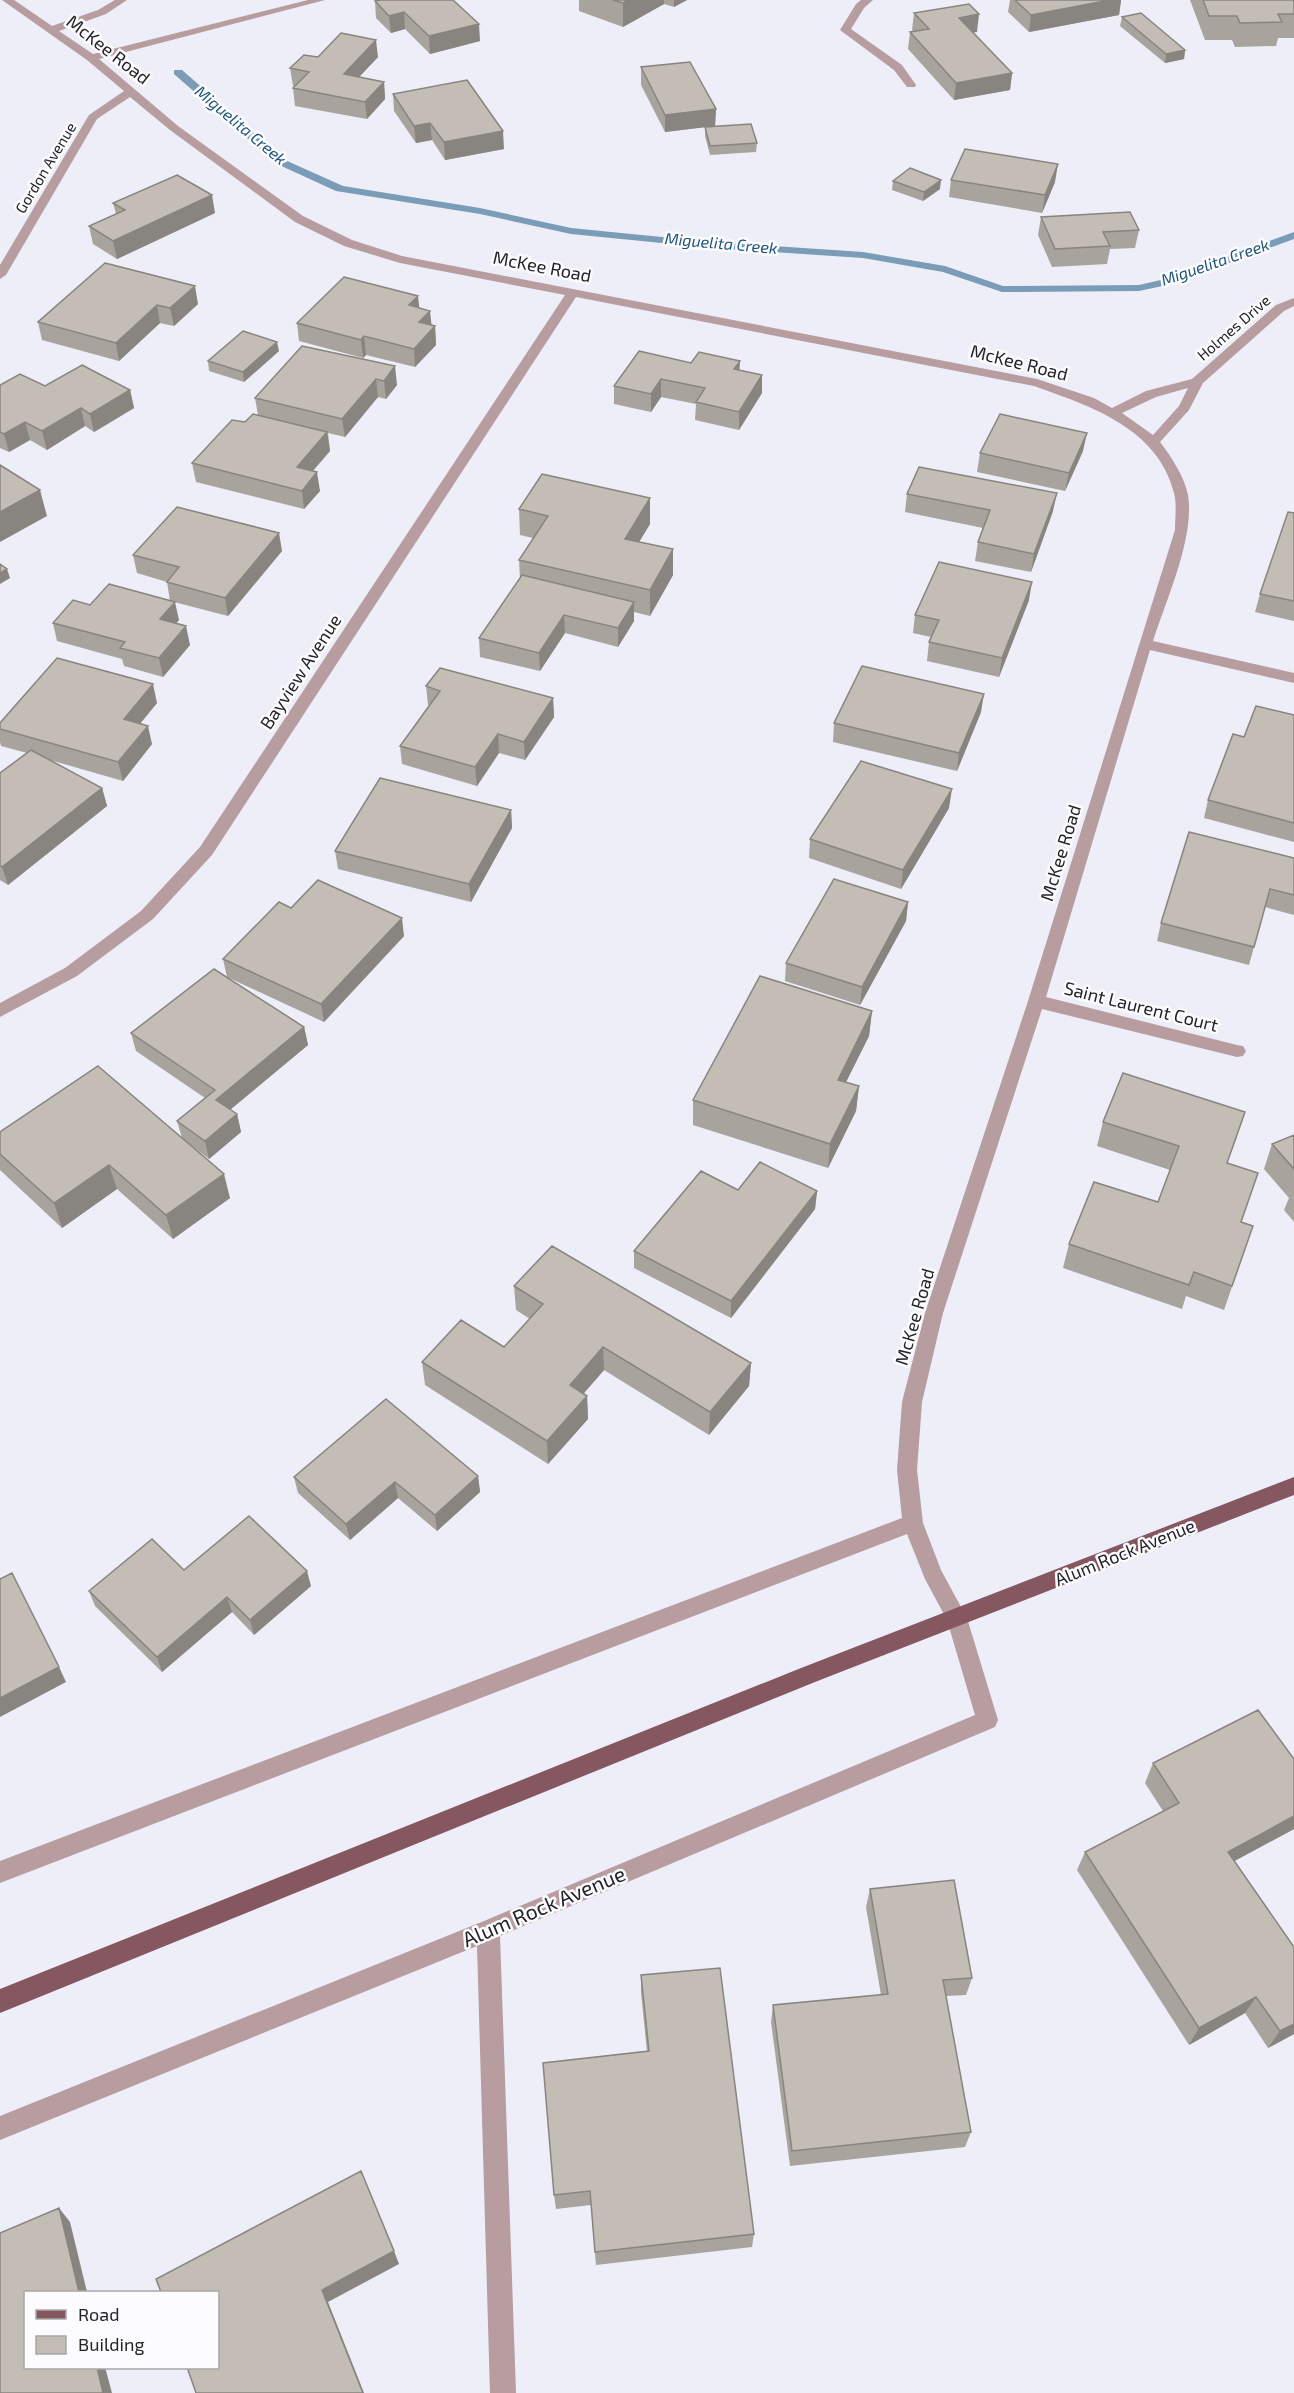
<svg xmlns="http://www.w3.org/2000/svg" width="1294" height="2393" viewBox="0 0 1294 2393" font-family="'Exo 2',sans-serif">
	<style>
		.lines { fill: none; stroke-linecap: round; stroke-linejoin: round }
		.stream { fill: #7a9cb7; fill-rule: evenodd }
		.minor { fill: #b79ca0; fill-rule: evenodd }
		.major { fill: #855760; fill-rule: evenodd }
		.wall { fill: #a8a39c }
		.shaded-wall { fill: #88847f }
		.building { fill: #c3bdb5; stroke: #88847f; stroke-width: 1.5 }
		.labels { text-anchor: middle; stroke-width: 5; stroke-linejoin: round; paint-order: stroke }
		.far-street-label { font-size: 15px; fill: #242428; stroke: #fcfcfe }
		.far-water-label { font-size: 16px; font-style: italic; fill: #1d5478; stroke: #fcfcfe }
		.street-label { font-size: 18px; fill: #242428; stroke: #fcfcfe }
		.near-street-label { font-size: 21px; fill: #242428; stroke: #fcfcfe }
	</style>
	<rect width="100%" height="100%" fill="#edeef7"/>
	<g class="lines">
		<path class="stream" d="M174,70H182L285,160L343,186L480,208L571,228L712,242L863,252L945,266L1003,286L1139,285L1165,279L1294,232V239L1172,284L1139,291L1002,292L943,272L863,258L712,248L571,234L480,214L336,191L277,164L174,74Z"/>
		<path class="minor" d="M2,0H14L52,26L98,10L115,0H127L106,14L59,31L93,54L308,0H325L99,59L178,126L303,216L352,240L402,256L1037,379L1094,398L1112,408L1146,391L1192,379L1276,305L1294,298V306L1284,311L1203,383L1189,410L1160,442C1172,458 1184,476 1188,495C1195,537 1166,600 1153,641L1294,673V683L1150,650L1046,997L1237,1045L1243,1046L1246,1051L1243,1056L1237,1057L1042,1009L943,1313L922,1402L917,1470L923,1523L941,1570L967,1618L998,1720L995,1727L500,1936L516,2393H490L477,1946L0,2140V2116L484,1921L975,1715L947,1620L925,1579L907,1534L0,1883V1861L902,1518L897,1470L902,1402L925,1313L1028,1001L1175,530C1175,518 1177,504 1174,493C1158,428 1090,406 1034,386L576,297L212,855L153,919L77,976L0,1017V1003L65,968L141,911L200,847L565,295L400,263L344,246L295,222L170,130L130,97L97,119L6,275L0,279V265L89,115L124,91L87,60ZM1188,388L1179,406L1153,435L1122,413L1156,397Z
			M861,0H873L864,8L851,29L902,65L916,85L915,87H907L894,70L840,30L856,4Z"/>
		<path class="major" d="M1294,1477V1495L815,1682L0,2013V1989L801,1668Z"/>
	</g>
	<path class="wall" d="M579,0H687L674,7L664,4L623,27L579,11Z
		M1010,0H1121L1119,15L1029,32L1008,12Z
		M1190,0H1294V38H1278L1276,46L1235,47L1232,40H1205Z
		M375,1L480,41L430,54L405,29L391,33L376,18Z
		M914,13L977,32H973L1012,73L1010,90L954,100L908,49L910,32H914L912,30Z
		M1122,17L1185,50L1184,59L1165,63L1120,26Z
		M318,57H378L359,77L384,82L385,99L367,119L295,106L293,88L295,86H293L290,68Z
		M641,67L716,109L715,126L757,143L756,152L710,155L705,136V127L665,132L641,85Z
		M393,94L504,149L445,160L432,140L416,143L394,111Z
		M951,180L1055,182L1042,213L949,197Z
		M893,181L940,189L923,201L892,190Z
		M113,203L215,213L117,259L93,244L89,226L116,214Z
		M1041,217L1139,230L1135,248L1110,249L1107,264L1052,267L1038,235Z
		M105,263L198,304L174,326L160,323L119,361L42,340L38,322Z
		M419,308L431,326H435L436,345L415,367L366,355L363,358L299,341L297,323Z
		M302,346L397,385L386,399L378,397L345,437L328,433L330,451L312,471L320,491L304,509L196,482L192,463L245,422L258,415L255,398Z
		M279,351L244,382L209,371L208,361Z
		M691,363L740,370L762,375V393L739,430L695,420L696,404L661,397L651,412L614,404V386Z
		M0,385L130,390L134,408L94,432L85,426L47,450L30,440L9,452L0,448Z
		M1083,451L1065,491L977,472L980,453Z
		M907,494L1053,511L1031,572L975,561L978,542L983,528L905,512Z
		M650,498V524L639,542L673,575L650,616L634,612V621L618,647L565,633L540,671L480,657L479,638L520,579L519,560L533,538L520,535L519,509Z
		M1294,513V621L1255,612L1260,594Z
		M282,551L228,616L170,601L167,582L137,573L133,555Z
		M1029,600L999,677L927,661L929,642L931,637L913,633L915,615Z
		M90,605L179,620L176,623L190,645L163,677L124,666L122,659L57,641L53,623Z
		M426,686L553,698L554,717L525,760L499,753L477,786L402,764L400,746L429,705H428Z
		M157,703L140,724L152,744L123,781L50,760L102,788L107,806L8,885L0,880V773L27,753L1,746L0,742V723Z
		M981,712L957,771L833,742L834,723Z
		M1294,715V842L1204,818L1208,800L1244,737Z
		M949,808L901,889L809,858L810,839Z
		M511,810L512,828L471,902L338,869L335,851Z
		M1294,858V915L1265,907L1249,965L1157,941L1161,923Z
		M908,902L906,921L860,1005L785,981L786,963Z
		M291,908L404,936L324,1022L227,977L223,959Z
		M872,1011L869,1036L846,1082L859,1086L856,1111L828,1168L693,1125V1100Z
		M304,1027L308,1045L230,1110L237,1114L241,1132L209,1159L188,1143L230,1198L173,1239L117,1189L62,1228L0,1170V1132L182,1138L177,1121L205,1098L136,1051L131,1033Z
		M1103,1122L1237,1137L1227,1163L1241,1222L1253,1226L1224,1310L1186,1296L1182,1309L1063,1268L1069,1244L1158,1202L1170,1170L1097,1146Z
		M1294,1135V1222L1284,1210L1289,1198L1264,1169L1272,1144Z
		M738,1190L817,1191L815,1209L731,1318L634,1268V1251Z
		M514,1286L751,1363L749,1386L709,1435L604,1370L584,1393L587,1396L588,1419L548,1464L425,1385L422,1362L504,1347L530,1319L516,1310Z
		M478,1476L480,1492L437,1531L398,1498L350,1540L298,1493L294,1477Z
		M184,1570L311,1586L254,1635L232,1612L162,1672L95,1606L89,1591Z
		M1294,1759V1829L1234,1861L1294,2034L1268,2048L1245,2013L1189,2045L1077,1870L1085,1852L1163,1811L1145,1783L1153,1763Z
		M870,1889L972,1978L966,1995L946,1996L971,2132L965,2147L790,2166L771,2022L773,2005L881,1995L866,1907Z
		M641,1975L754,2234L752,2247L596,2265L591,2205L556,2209L554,2195L647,2052L641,1992Z"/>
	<path class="shaded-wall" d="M628,0H664V4L623,27V3Z
		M674,0H687L674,7Z
		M1110,0H1121L1119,15L1029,32L1031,15Z
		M404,12L405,29L391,33L389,16Z
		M979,14L977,32L958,35L959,18Z
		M479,24L480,41L430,54L429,36Z
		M376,40L378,57L346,91L344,74Z
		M1185,50L1184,59L1165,63L1166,54Z
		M1012,73L1010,90L954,100L956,83Z
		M384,82L385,99L367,119L365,102Z
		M716,109L715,126L665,132V115Z
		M430,123L432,140L416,143L414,126Z
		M503,131L504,149L445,160L444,142Z
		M1058,164L1055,182L1042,213L1045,195Z
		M941,180L940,189L923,201L924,192Z
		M212,195L215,213L117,259L113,241Z
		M195,286L198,304L174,326L170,308Z
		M418,296L420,314L409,305Z
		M157,305L160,323L119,361L116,343Z
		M430,311L432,329L419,322Z
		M435,326L436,345L415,367L414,349Z
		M364,336L366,355L363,358L361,340Z
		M277,342L279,351L244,382L243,372Z
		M740,361L739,379L734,369Z
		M395,366L397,385L386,399L384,381Z
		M762,375V393L739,430V412Z
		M376,379L378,397L345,437L342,419Z
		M661,379V397L651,412V394Z
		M130,390L134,408L94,432L90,414Z
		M81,408L85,426L47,450L42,431Z
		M25,422L30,440L9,452L4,434Z
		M327,432L330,451L300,486L297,467Z
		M1087,433L1083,451L1065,491L1069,473Z
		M317,472L320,491L304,509L302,491Z
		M40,490L47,516L0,542V512Z
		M1057,493L1053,511L1031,572L1034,554Z
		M650,498V524L625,565V539Z
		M279,533L282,551L228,616L225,598Z
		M673,549V575L650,616V590Z
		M7,569L10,578L0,584V573Z
		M1032,582L1029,600L999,677L1002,658Z
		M175,602L179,620L164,638L160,619Z
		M634,602V621L618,647V628Z
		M564,615L565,633L540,671L539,653Z
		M186,626L190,645L163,677L159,658Z
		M153,684L157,703L128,738L124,719Z
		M984,694L981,712L957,771L959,753Z
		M553,698L554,717L525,760L524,742Z
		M148,726L152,744L123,781L118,762Z
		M498,734L499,753L477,786L475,767Z
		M102,788L107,806L8,885L2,867Z
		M952,789L949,808L901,889L903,870Z
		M511,810L512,828L471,902L469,884Z
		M908,902L906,921L860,1005L862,987Z
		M402,918L404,936L324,1022L321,1004Z
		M872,1011L869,1036L835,1104L838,1080Z
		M304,1027L308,1045L220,1118L216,1100Z
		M859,1086L856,1111L828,1168L830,1144Z
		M237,1114L241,1132L209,1159L205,1141Z
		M109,1165L117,1189L62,1228L54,1203Z
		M224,1174L230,1198L173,1239L166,1215Z
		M817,1191L815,1209L731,1318V1301Z
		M603,1347L604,1370L571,1408L570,1385Z
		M751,1363L749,1386L709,1435L710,1412Z
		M587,1396L588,1419L548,1464L547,1441Z
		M478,1476L480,1492L437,1531L435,1515Z
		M395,1482L398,1498L350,1540L346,1524Z
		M307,1571L311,1586L254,1635L250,1620Z
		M227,1597L232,1612L162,1672L157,1657Z
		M59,1667L66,1682L0,1717V1698Z
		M1294,1816V1829L1218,1870L1228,1852Z
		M1256,1997L1245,2013L1189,2045L1199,2028Z
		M1294,2024V2034L1268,2048L1280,2031Z
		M59,2208L70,2222L87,2292H79Z
		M394,2251L399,2264L328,2302L364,2393H363L322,2290Z
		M97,2367H105L112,2393H103Z"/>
	<path class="building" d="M381,0H453L479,24L429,36L404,12L389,16L375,1Z
		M613,0H628L623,3Z
		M1015,0H1110L1031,15Z
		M1203,0H1294V14H1278L1282,22L1240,23L1237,16H1209Z
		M969,4L979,14L959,18L1012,73L956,83L910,32L929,29L914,13Z
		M1141,13L1185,50L1166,54L1122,17Z
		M341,33L376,40L344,74L384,82L365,102L293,88L309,72L290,68L304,55L318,57Z
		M690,62L716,109L665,115L641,67Z
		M467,80L503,131L444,142L430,123L414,126L393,94Z
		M751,124L757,143L710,146L705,127Z
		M965,149L1058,164L1045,195L951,180Z
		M910,168L941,180L924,192L893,181Z
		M177,175L212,195L113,241L89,226L125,210L113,203Z
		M1130,212L1139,230L1103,232L1110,246L1055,249L1041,217Z
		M105,263L195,286L170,308L157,305L116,343L38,322Z
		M344,277L418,296L409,305L430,311L419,322L435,326L414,349L364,336L361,340L297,323Z
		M243,331L277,342L243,372L208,361Z
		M302,346L395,366L384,381L376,379L342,419L255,398Z
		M639,351L691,363L699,352L740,361L734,369L762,375L739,412L696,402L705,388L661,379L651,394L614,386Z
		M82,365L130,390L90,414L81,408L42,431L25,422L4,434L0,432V385L20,374L45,386Z
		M253,414L327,432L297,467L317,472L302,491L192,463L232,420L245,422Z
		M1000,414L1087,433L1069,473L980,453Z
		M0,465L40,490L0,512Z
		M919,467L1057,493L1034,554L978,542L990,510L907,494Z
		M542,474L650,498L625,539L673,549L650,590L519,560L548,516L519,509Z
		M177,507L279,533L225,598L167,582L179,567L133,555Z
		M1288,512L1294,513V601L1260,594Z
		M939,562L1032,582L1002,658L929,642L939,620L915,615Z
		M0,564L7,569L0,573Z
		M522,575L634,602L618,628L564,615L539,653L479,638Z
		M109,584L175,602L160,619L186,626L159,658L120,648L125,642L53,623L73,600L90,605Z
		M57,658L153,684L124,719L148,726L118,762L0,729V723Z
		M862,666L984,694L959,753L834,723Z
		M440,668L553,698L524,742L498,734L475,767L400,746L440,691L426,686Z
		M1256,706L1294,715V823L1208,800L1233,734L1244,737Z
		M31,750L102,788L2,867L0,865V773Z
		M861,761L952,789L903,870L810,839Z
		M380,778L511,810L469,884L335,851Z
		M1189,832L1294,858V895L1270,889L1254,947L1161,923Z
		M834,879L908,902L862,987L786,963Z
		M318,880L402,918L321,1004L223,959L279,902L291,908Z
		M214,969L304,1027L216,1100L237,1114L205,1141L177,1121L215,1090L131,1033Z
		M760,976L872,1011L838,1080L859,1086L830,1144L693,1100Z
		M98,1066L224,1174L166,1215L109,1165L54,1203L0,1154V1132Z
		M1123,1073L1245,1112L1227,1163L1258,1173L1241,1222L1253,1226L1232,1286L1194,1272L1189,1285L1069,1244L1094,1182L1158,1202L1179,1146L1103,1122Z
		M1294,1135V1169L1272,1144Z
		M760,1162L817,1191L731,1301L634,1251L701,1171L738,1190Z
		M552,1246L751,1363L710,1412L603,1347L570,1385L587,1396L547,1441L422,1362L461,1320L504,1347L543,1304L514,1286Z
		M386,1399L478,1476L435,1515L395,1482L346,1524L294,1477Z
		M249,1516L307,1571L250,1620L227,1597L157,1657L89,1591L152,1539L184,1570Z
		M12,1573L59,1667L0,1698V1579Z
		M1258,1710L1294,1759V1816L1228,1852L1294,1947V2024L1280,2031L1256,1997L1199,2028L1085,1852L1179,1803L1153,1763Z
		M954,1880L972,1978L943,1980L971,2132L792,2151L773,2005L888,1994L870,1889Z
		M720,1968L754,2234L595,2252L590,2191L554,2195L543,2063L649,2051L641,1975Z
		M361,2171L394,2251L322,2290L363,2393H196L187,2367H218V2292H161L156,2279Z
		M59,2208L79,2292H26V2367H97L103,2393H0V2233Z"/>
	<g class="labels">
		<g class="far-street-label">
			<text transform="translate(46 168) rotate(-59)" y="5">Gordon Avenue</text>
			<text transform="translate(1234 328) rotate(-41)" y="5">Holmes Drive</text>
		</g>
		<g class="far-water-label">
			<text transform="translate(241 125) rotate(40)" y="6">Miguelita Creek</text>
			<text transform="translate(721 243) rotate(5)" y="6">Miguelita Creek</text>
			<text transform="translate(1215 262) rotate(-19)" y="6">Miguelita Creek</text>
		</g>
		<g class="street-label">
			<text transform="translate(108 50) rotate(38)" y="6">McKee Road</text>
			<text transform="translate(542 267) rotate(11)" y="6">McKee Road</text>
			<text transform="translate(1019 363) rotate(14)" y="6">McKee Road</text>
			<text transform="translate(301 672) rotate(-57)" y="6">Bayview Avenue</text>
			<text transform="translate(1061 853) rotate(-73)" y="6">McKee Road</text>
			<text transform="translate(1141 1007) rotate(14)" y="6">Saint Laurent Court</text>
			<text transform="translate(915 1317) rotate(-74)" y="6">McKee Road</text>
			<text transform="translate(1125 1553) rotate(-22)" y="6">Alum Rock Avenue</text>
		</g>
		<g class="near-street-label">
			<text transform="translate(544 1907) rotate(-23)" y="7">Alum Rock Avenue</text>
		</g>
	</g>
	<rect x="24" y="2291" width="195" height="78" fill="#fcfcfe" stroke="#a6a6a8" stroke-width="1.5"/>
	<rect x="36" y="2310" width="30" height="9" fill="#855760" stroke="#a6a6a8" stroke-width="1.5"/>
	<text x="78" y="2321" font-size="18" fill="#242428">Road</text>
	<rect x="36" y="2336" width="30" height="18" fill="#c3bdb5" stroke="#a6a6a8" stroke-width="1.5"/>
	<text x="78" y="2351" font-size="18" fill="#242428">Building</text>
</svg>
